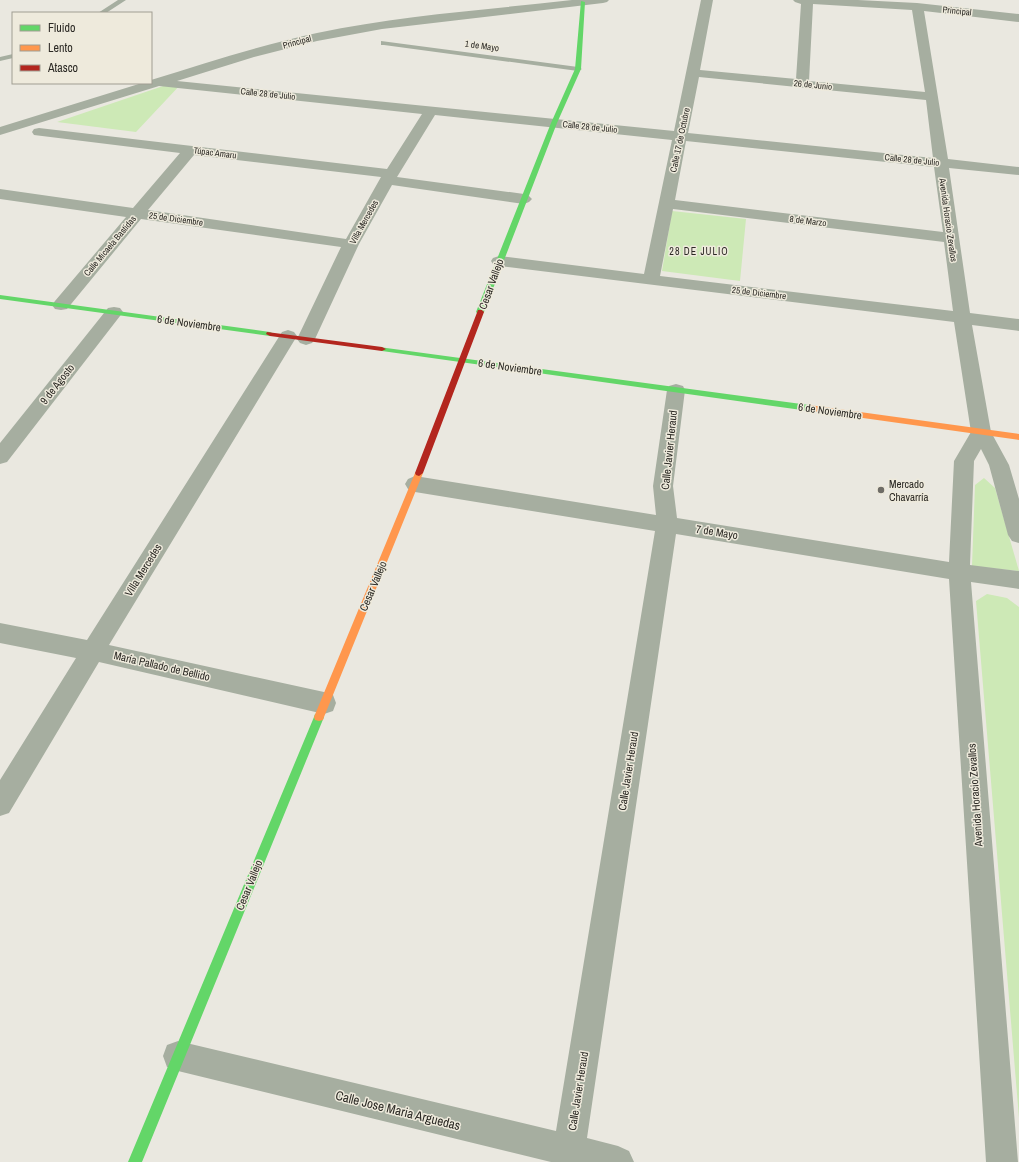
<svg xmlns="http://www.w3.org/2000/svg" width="1019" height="1162" viewBox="0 0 1019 1162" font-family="'Archivo Narrow',sans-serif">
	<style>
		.green { fill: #cde9b6 }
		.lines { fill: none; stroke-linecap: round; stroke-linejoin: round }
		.lane { fill: #a6aea0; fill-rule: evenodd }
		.street { fill: #a6aea0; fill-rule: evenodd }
		.fast { fill: #63d668; fill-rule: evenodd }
		.slow { fill: #ff974d; fill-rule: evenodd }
		.jam { fill: #b3261e; fill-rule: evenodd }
		.poi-dot { fill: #6e6c66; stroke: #eeeadc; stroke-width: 1.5 }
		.labels { text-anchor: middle; stroke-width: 3; stroke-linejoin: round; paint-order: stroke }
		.far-street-label { font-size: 9px; fill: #2b2924; stroke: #eeeadc }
		.far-neighbourhood-label { font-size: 10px; letter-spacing: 1px; fill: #2b2924; stroke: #eeeadc }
		.street-label { font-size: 11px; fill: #2b2924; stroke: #eeeadc }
		.poi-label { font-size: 11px; fill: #2b2924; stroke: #eeeadc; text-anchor: start }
		.near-street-label { font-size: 13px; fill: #2b2924; stroke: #eeeadc }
	</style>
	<rect width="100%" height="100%" fill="#eae8e0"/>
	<path class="green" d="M175,82L182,83L136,132L57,122Z
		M672,211L746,219L740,281L662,271Z
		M984,478L995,488L1019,571L972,566L975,485Z
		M987,594L1007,598L1019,607V1118L976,601Z"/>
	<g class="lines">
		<path class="lane" d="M118,0H126L106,13H98Z
			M381,41L578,67L582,69L578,71L384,45H381Z
			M13,54V58L0,61V57Z"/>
		<path class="street" d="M572,0H609L607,2L603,3L382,29L317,41L254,57L177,81L674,131L701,0H713L700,70L796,79L801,4L795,2L793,0H858L917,3L1019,14V22L924,11L948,159L1019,167V175L949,168L970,313L1019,319V331L972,325L991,432L1009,465L1019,499V543L1012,541L1008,535L989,465L981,449L974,461L970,565L1019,571V589L971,582L1018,1162H986L949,579L676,534L587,1138L618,1146L629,1151L634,1162H551L178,1071L167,1067L163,1056L167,1045L178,1041L556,1131L655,531L415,492L408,489L405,484L408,479L415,476L656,515L653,486L667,390L669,386L676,384L683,386L685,390L673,486L677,518L949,562L954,461L971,432L954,322L499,266L493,264L491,261L493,258L499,256L644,274L672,140L435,115L397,177L524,194L529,196L532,199L529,202L524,204L392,185L359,244L315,339L312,343L306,345L300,343L297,339L341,247L141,219L67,309L61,310L55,309L52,305L55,301L126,217L0,199V189L133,208L180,153L34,135L32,132L34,129L39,128L387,169L422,114L159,86L0,135V127L142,83H151V80C206,63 261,45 317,33C401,15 487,10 572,0ZM813,4L912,10L925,92L809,81ZM699,77L926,100L933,158L688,133ZM686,141L934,167L943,232L675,200ZM194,155L381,177L346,239L148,210ZM673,209L944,242L953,311L660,276Z
			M114,307L120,308L123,312L120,316L7,462L0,464V443L108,308Z
			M288,330L294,332L297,336L109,645L324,692L333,695L336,703L333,711L324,714L99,662L9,813L0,816V780L76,658L0,643V623L87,640L282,332Z"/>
		<path class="fast" d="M581,1L585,2L581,69L557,123L484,312L482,314H478L476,312L551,123L575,69Z
			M0,295L270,332L274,334L270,336L0,299Z
			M379,347L809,405L813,408L809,411L382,351L378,349Z
			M319,713L323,714L324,717L142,1162H128L314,717L315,714Z"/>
		<path class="slow" d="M809,405L1019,434V440L806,410L805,408Z
			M419,470L423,473L324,717L323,720L319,721L315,720L314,717L415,473Z"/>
		<path class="jam" d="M478,310H482L484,312L423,473L419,476L416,475L415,473Z
			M267,332L382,347L386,349L382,351L270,336L266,334Z"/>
	</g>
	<circle class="poi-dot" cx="881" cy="490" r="4"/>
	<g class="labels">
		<g class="far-street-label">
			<text transform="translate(957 11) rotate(6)" y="3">Principal</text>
			<text transform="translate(297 42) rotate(-15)" y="3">Principal</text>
			<text transform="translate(482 46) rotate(8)" y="3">1 de Mayo</text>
			<text transform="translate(813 85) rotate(6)" y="3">26 de Junio</text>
			<text transform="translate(268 94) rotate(6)" y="3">Calle 28 de Julio</text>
			<text transform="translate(590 127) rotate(6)" y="3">Calle 28 de Julio</text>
			<text transform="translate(680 140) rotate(-78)" y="3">Calle 17 de Octubre</text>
			<text transform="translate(215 153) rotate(7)" y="3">Túpac Amaru</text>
			<text transform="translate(912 160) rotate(6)" y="3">Calle 28 de Julio</text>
			<text transform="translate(176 219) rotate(8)" y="3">25 de Diciembre</text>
			<text transform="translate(948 220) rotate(82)" y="3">Avenida Horacio Zevallos</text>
			<text transform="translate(808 221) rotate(7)" y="3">8 de Marzo</text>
			<text transform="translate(364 222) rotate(-61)" y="3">Villa Mercedes</text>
			<text transform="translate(110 246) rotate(-50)" y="3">Calle Micaela Bastidas</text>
			<text transform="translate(759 293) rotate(7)" y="3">25 de Diciembre</text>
		</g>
		<g class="far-neighbourhood-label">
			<text x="699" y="255">28 DE JULIO</text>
		</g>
		<g class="street-label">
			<text transform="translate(491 284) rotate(-70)" y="4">Cesar Vallejo</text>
			<text transform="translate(189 323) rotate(8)" y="4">6 de Noviembre</text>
			<text transform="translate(510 367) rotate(8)" y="4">6 de Noviembre</text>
			<text transform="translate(57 384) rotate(-52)" y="4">9 de Agosto</text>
			<text transform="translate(830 411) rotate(8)" y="4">6 de Noviembre</text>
			<text transform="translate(669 450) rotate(-84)" y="4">Calle Javier Heraud</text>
			<text transform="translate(717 532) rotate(9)" y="4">7 de Mayo</text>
			<text transform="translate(143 570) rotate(-58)" y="4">Villa Mercedes</text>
			<text transform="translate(373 586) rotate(-67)" y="4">Cesar Vallejo</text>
			<text transform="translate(162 666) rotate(13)" y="4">María Pallado de Bellido</text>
			<text transform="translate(628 771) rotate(-81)" y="4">Calle Javier Heraud</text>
			<text transform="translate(975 795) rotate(-94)" y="4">Avenida Horacio Zevallos</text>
			<text transform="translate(249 885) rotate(-68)" y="4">Cesar Vallejo</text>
			<text transform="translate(578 1091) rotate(-81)" y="4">Calle Javier Heraud</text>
		</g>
		<g class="poi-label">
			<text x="889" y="488">Mercado<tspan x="889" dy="13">Chavarría</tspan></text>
		</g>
		<g class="near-street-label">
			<text transform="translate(398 1110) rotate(14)" y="5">Calle Jose Maria Arguedas</text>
		</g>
	</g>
	<rect x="12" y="12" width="140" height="72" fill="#eeeadc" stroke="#a09d92"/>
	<rect x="20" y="25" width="20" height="6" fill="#63d668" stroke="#a09d92"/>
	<text x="48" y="32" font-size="12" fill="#2b2924">Fluido</text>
	<rect x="20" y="45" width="20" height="6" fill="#ff974d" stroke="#a09d92"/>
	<text x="48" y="52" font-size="12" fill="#2b2924">Lento</text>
	<rect x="20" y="65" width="20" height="6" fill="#b3261e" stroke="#a09d92"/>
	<text x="48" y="72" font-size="12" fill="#2b2924">Atasco</text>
</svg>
